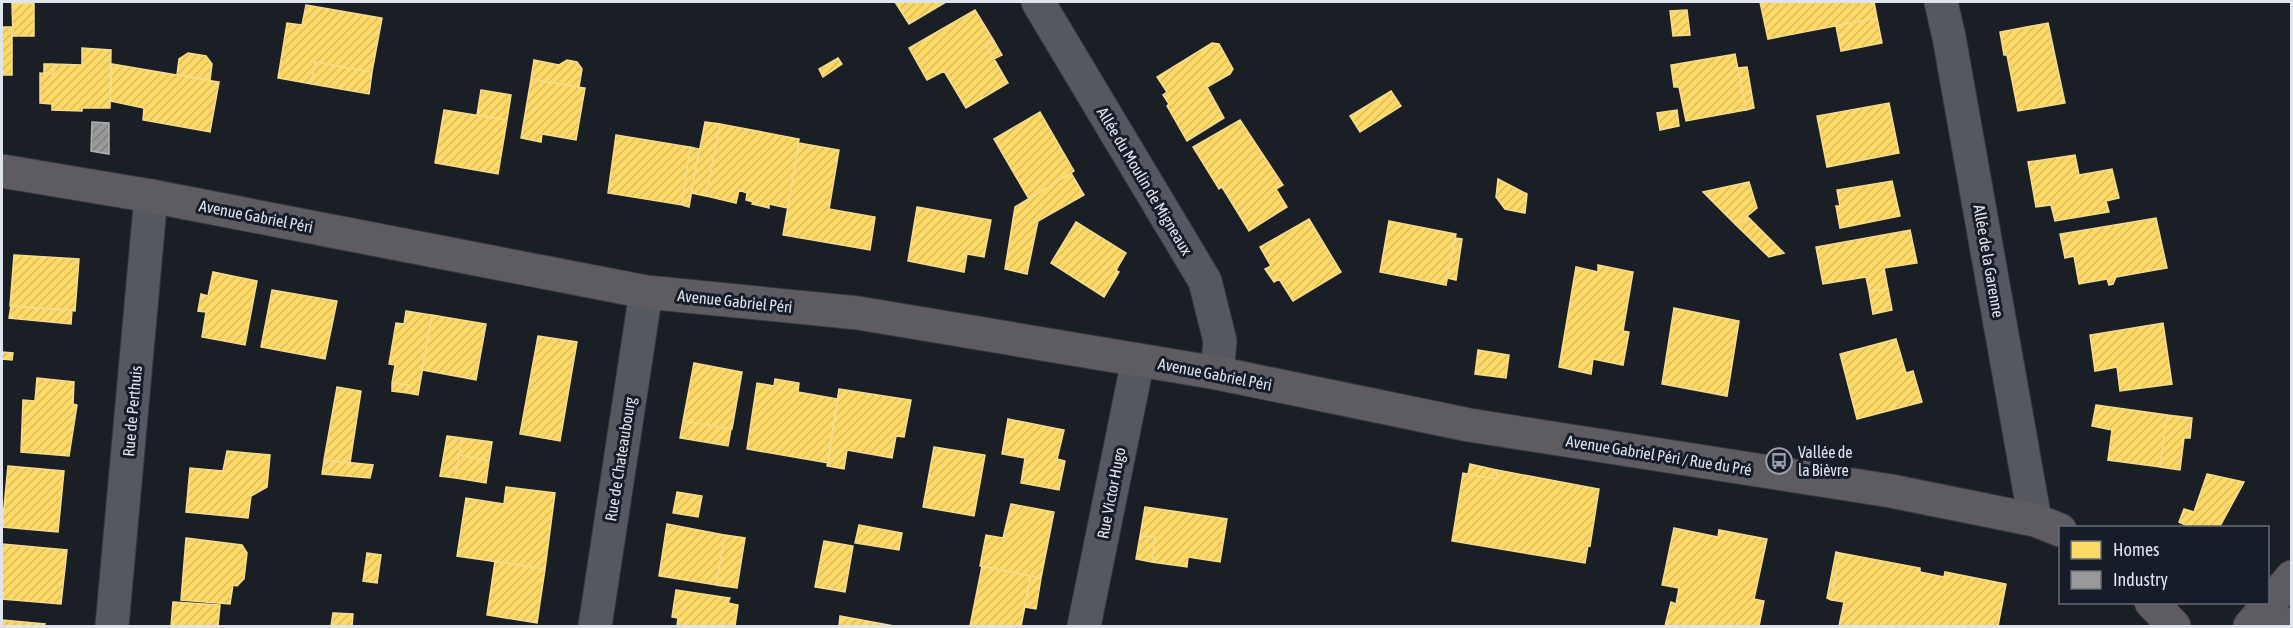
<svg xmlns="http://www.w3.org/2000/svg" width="2293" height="628" viewBox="0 0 2293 628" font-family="'Asap Condensed',sans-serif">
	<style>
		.homes { fill: url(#homes-hatch); stroke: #f6dd8e; stroke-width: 1.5 }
		.industry { fill: url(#industry-hatch); stroke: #aeb0b2; stroke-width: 1.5 }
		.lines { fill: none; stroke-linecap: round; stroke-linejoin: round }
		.street-casing { stroke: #35383e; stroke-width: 35 }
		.secondary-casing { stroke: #35383e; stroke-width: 35 }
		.street { stroke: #55585e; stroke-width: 33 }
		.secondary { stroke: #5e5c61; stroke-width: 33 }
		.labels { text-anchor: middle; stroke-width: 6; stroke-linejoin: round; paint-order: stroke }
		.street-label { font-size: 16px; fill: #e0e5ed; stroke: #161d29 }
		.poi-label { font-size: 16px; fill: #e0e5ed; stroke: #161d29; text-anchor: start }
	</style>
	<defs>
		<pattern id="homes-hatch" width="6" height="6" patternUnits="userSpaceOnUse" patternTransform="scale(1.5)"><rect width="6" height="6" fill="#ffd966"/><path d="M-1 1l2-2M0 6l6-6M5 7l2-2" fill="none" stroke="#d9bb60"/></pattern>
		<pattern id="industry-hatch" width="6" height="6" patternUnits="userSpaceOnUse" patternTransform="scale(1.5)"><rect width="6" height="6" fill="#999"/><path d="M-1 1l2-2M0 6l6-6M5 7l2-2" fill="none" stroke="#7f8080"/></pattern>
	</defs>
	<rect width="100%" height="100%" fill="#1a1e25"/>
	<path class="homes" d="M12,2H34V4H12Z
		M895,2H946L909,24Z
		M1760,2H1874L1877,18L1768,39Z
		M12,4H34V36H13Z
		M306,5L382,18L372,72L315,62L311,84L278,78L287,23L302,25Z
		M975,10L994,41L986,45L1008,83L966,108L944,71L927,80L909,48Z
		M1687,10L1690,35L1673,36L1670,11Z
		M1877,18L1882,43L1841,51L1836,26Z
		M2048,23L2065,103L2018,111L2007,55H2004L2000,32Z
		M2,27H12V75H2Z
		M994,41L1002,55L994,59L986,45Z
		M1212,43L1219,44L1233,69L1230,74L1207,87L1224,118L1187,141L1167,106L1169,104L1163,95L1167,92L1157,77Z
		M82,48L111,50L110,108H82V111L52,110V104L40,103V73L54,74V64L82,65Z
		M188,53L206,56L212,64L210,80L177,75L179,59Z
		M1735,54L1746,110L1686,121L1679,87H1674L1671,65Z
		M838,58L842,64L823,77L819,69Z
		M534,60L559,65L567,60L577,62L582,69L579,87L531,79Z
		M315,62L372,72L369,94L311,84Z
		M44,64H54V74L44,73Z
		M112,64L219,82L210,132L143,120L144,108L110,101Z
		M1747,67L1754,108L1746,110L1738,68Z
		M531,79L585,88L576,140L542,134L541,142L521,138Z
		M481,90L511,95L507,120L477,115Z
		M1391,91L1401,106L1360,132L1350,116Z
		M1889,103L1899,153L1827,167L1817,116Z
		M444,110L507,120L498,174L435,163Z
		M1677,110L1679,126L1660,130L1657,113Z
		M1040,112L1074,171L1029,199L994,139Z
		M1240,120L1283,185L1276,189L1287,207L1249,231L1222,187L1219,189L1193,147Z
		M705,122L720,124L706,196L691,193Z
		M720,124L799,139L788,208L769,204V208L752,204L753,202L746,200L747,193L739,190L736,203L706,196Z
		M616,135L690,147L682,205L608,193Z
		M799,143L839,150L829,209L875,217L870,250L783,235Z
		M690,147L699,149L689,207L682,205Z
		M2075,155L2079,175L2112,169L2119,198L2106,201L2109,212L2055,221L2051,205L2036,207L2028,162Z
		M1071,173L1084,195L1038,221L1027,274L1005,269L1015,207Z
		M1498,179L1527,194L1525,213L1505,209L1496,197Z
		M1892,181L1900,216L1840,228L1836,206H1840L1837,190Z
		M1749,182L1757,208L1736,225L1703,192Z
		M917,207L991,220L984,257L967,254L964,272L908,261Z
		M1747,216L1784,253L1769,257L1736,225Z
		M2156,218L2167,268L2116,277L2113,284L2109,285L2107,279L2079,284L2074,256L2065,258L2060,234Z
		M1309,219L1341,272L1293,301L1279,279L1274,282L1265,269L1271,266L1260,247Z
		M1389,221L1456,234L1446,285L1380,272Z
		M1076,222L1126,253L1116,270L1119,272L1104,297L1051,263Z
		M1910,230L1917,263L1884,268L1888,289L1869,291L1866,277L1823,284L1816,247Z
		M1455,238L1462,239L1456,280L1447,278Z
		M14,255L79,259L75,311L10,306Z
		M1598,265L1633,272L1623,331L1629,332L1623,365L1593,359L1591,374L1559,367L1576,267L1598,272Z
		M213,272L257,281L245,345L202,337L206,312L198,311L201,294L208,296Z
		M1888,289L1892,310L1873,314L1869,291Z
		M272,290L337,301L325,359L261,347Z
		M11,306L72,310L71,324L9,318Z
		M1674,308L1739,321L1727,396L1662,384Z
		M406,311L432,315L418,395L407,393L408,385L392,383L395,365L389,364L396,323L404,324Z
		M432,315L486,324L476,380L422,370Z
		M2163,323L2172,384L2120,391L2117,367L2095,371L2090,335Z
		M538,336L577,342L560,441L520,434Z
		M1896,339L1906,373L1913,371L1922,402L1857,419L1840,354Z
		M1478,350L1509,355L1506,378L1475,374Z
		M2,352L13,353L12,360L2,359Z
		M694,363L742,372L732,429L683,421Z
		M37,378L74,382L73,404L77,405L69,456L21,452L23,400L35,401Z
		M775,379L799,383L798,392L838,399L828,463L747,449L757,383L774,386Z
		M392,383L408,385L407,393L392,391Z
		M337,387L361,391L350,463L324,460Z
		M839,389L911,400L904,437L896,436L892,458L847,450L844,469L827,466Z
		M2096,405L2167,415L2160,467L2108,460L2112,430L2092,426Z
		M2167,415L2192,418L2190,438H2184L2180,470L2160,467Z
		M1008,419L1064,430L1057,459L1065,461L1059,490L1021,483L1025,458L1002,454Z
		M683,421L731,429L728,446L680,438Z
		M447,436L462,438L455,478L440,476Z
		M462,438L492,442L489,461L459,455Z
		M934,447L985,455L974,516L923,507Z
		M227,451L270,455L267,487L251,496L248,518L186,512L190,468L223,471Z
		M459,455L489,461L486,483L455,478Z
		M324,460L373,465L370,478L322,474Z
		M1470,464L1497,470L1496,479L1468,474Z
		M8,466L64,471L58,532L2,527Z
		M1497,470L1599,489L1590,546L1588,545L1585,563L1452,541L1463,473L1496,479Z
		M2207,474L2244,482L2219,528H2192L2179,522L2184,509L2194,512Z
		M506,487L555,493L545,569L457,556L466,498L504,504Z
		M677,492L702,496L698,517L673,513Z
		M1011,504L1054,512L1041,578L980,566L986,535L1003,538Z
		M1145,507L1227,519L1220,562L1188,557L1187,567L1152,562L1155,537L1140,536Z
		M667,524L725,535L716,585L659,576Z
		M859,525L902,533L899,550L855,543Z
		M1674,528L1718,537L1719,530L1767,539L1754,599L1764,601L1759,626H1665L1671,602L1676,604L1679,588L1662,585Z
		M725,535L745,538L737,588L716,585Z
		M1140,536L1155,537L1152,562L1136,559Z
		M186,538L242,545L247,553L244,579L237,586L233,585L230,604L181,600Z
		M824,541L853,546L845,592L815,587Z
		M2,544L67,550L61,604L2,599Z
		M1836,552L1840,553L1831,600L1827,598Z
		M367,553L381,555L377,583L363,581Z
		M1840,553L1920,568V572L1944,577L1945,572L2006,584L1998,626H1839L1844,602L1831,600Z
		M495,561L545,569L537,623L487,615Z
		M982,566L1031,576L1021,626H970Z
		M1031,576L1041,578L1036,609L1024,607Z
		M676,590L730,598L728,603L738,605L735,626H677L678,618L672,617Z
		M173,602L220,605L218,626H171Z
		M333,613L353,614L352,626H331Z
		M840,616L894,626H839Z
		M2,620L45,624L44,626H2Z"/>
	<path class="industry" d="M92,122L109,123V154L91,151Z"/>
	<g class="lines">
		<g class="street-casing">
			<path id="street" d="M1038,2L1205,281L1220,341L1217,373
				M1941,2L1949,37L2035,520
				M112,626L151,196
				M595,626L646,292
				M1084,626L1138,360"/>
		</g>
		<g class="secondary-casing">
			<path id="secondary" d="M2,171L151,196L646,292L858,313L1217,373L1469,425L1891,491L2035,520L2060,530
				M2151,602L2174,626
				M2250,626L2292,577
				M2290,626L2292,624"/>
		</g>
		<use href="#street" class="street"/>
		<use href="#secondary" class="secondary"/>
	</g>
	<defs>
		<g id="bus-ring" transform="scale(1.35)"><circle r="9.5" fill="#161d29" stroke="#9b9fa7" stroke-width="1.5"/><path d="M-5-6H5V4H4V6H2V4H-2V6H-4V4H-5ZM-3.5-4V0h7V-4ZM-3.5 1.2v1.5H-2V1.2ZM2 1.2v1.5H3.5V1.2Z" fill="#9b9fa7"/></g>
	</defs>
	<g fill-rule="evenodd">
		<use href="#bus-ring" x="1779" y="461"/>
	</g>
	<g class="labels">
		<g class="street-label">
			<text transform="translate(1145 181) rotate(59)" y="6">Allée du Moulin de Migneaux</text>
			<text transform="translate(256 216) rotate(11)" y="6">Avenue Gabriel Péri</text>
			<text transform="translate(1989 261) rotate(80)" y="6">Allée de la Garenne</text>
			<text transform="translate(735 301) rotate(6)" y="6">Avenue Gabriel Péri</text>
			<text transform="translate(1215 374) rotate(11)" y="6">Avenue Gabriel Péri</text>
			<text transform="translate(132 411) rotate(-85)" y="6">Rue de Perthuis</text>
			<text transform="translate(1659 455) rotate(9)" y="6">Avenue Gabriel Péri / Rue du Pré</text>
			<text transform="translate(620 459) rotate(-81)" y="6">Rue de Chateaubourg</text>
			<text transform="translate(1111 493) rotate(-79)" y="6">Rue Victor Hugo</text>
		</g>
		<g class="poi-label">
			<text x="1798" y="458">Vallée de<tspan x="1798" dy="18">la Bièvre</tspan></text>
		</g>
	</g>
	<rect width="2293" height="628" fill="none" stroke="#e0e5ed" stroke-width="6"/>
	<rect x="2059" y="526" width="210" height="78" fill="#161d29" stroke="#676d77" stroke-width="1.5"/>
	<rect x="2071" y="541" width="30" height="18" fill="#ffd966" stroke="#676d77" stroke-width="1.5"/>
	<text x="2113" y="556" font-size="18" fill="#e0e5ed">Homes</text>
	<rect x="2071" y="571" width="30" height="18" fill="#999999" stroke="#676d77" stroke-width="1.5"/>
	<text x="2113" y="586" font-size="18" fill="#e0e5ed">Industry</text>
</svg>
